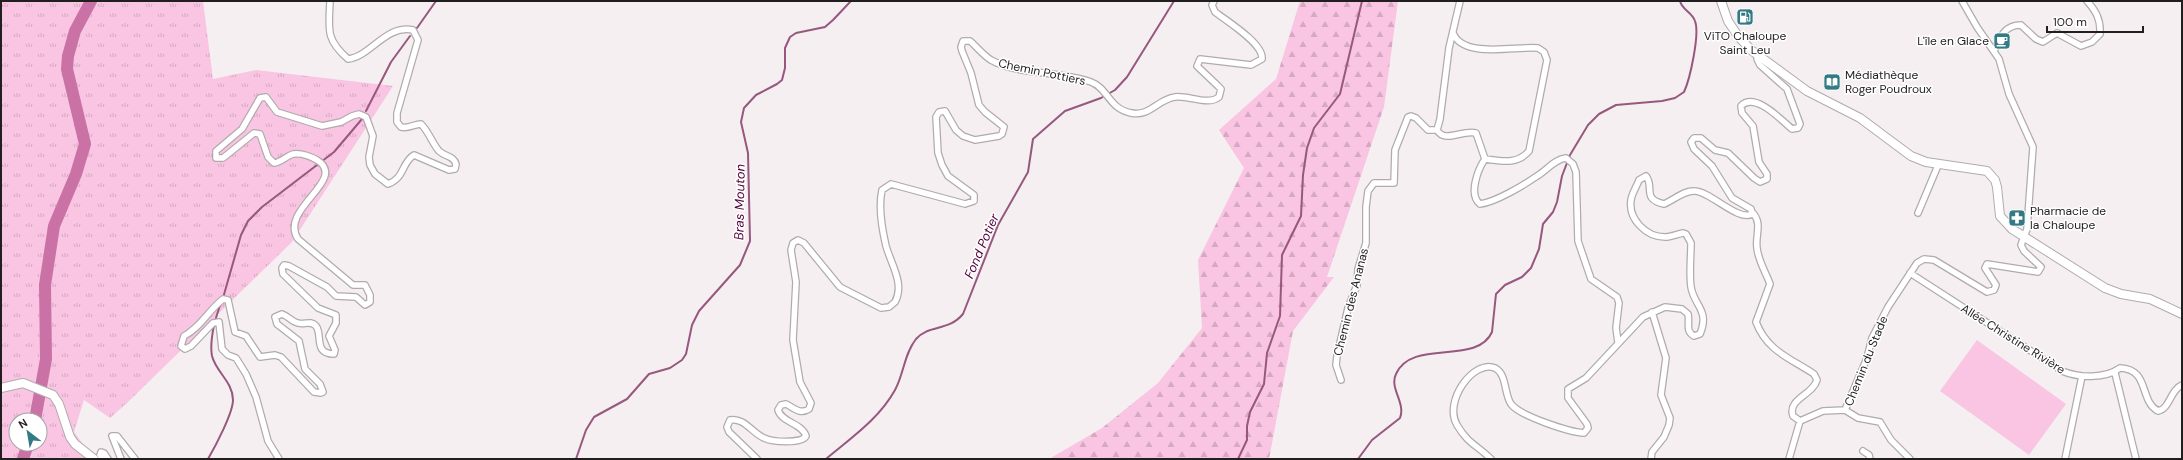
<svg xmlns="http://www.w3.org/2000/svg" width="2183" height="460" viewBox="0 0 2183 460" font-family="'DM Sans',sans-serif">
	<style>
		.grass { fill: url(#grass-tufts); fill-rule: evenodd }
		.forest { fill: url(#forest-firs) }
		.pitch { fill: #f9c5e2 }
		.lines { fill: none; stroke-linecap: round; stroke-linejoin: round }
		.stream { stroke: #97587e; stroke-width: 2 }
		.river { stroke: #ca71a6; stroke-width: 12 }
		.street-casing { stroke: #b1abae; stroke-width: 8 }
		.secondary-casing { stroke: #b1abae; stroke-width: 10 }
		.street { stroke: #fff; stroke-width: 5.5 }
		.secondary { stroke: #fff; stroke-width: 8 }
		.labels { text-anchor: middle; stroke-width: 3; stroke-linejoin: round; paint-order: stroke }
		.poi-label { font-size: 12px; fill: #211e20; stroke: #fff; text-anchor: start }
		.street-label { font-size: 12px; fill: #211e20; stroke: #fff }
		.water-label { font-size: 13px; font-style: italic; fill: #53003b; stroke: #fff }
	</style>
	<defs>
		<pattern id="grass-tufts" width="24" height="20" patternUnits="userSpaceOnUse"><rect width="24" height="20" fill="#f9c5e2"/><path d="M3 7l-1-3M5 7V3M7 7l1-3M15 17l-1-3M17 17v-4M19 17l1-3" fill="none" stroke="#d5a9c2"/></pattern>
		<pattern id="forest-firs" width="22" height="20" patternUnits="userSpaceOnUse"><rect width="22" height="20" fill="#f9c5e2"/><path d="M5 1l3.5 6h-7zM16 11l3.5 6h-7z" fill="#d5a9c2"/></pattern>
	</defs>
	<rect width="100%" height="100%" fill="#f5eff2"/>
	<path class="grass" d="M1,1H203L213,79L256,70L393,86L292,242L128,402L110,418L84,400L74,432L94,459H1ZM16,420H40V444H16Z"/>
	<path class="forest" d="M1300,1H1398L1384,107L1327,277H1334L1293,331L1269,459H1049L1102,428L1158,383L1202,328L1198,260L1244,168L1219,130L1276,79Z"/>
	<path class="pitch" d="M1977,340L2066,404L2029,455L1940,391Z"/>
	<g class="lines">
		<path class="stream" d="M417,28L436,1
			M366,111L391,62L410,36
			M223,298L241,235L248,221L262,207L334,152L362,119
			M215,321L221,302
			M208,459C215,447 233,413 233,400C233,382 216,372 212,356C210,346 212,335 214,325
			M576,459L586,430L594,417L627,399L649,374L670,368L682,360L686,354L692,325L699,311L740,265L750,241L748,153L741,122L744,108L756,95L777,84L782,80L785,68V48L790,37L796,33L825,27L833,20L851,1
			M826,459C851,438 879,419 895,390C904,374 904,354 916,339C929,324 948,332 963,314L998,225L1028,172L1033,139L1065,111L1101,98L1115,90L1127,77L1174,1
			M1238,459L1247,440V426L1250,412L1264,384L1267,353L1280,316L1282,255L1301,216L1303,175L1307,148L1314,128L1340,94L1362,1
			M1358,459L1372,440L1400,418C1406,403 1389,388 1396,374C1412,338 1477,366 1492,332L1496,294L1505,285L1522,277L1531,268L1539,249L1543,224L1553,212L1557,202L1562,176L1570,155L1588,125L1599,114L1616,105L1662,101L1675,98L1684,92C1690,79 1700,34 1695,21C1692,12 1682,10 1680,1"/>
		<path class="river" d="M35,420L46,359L45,285L54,226L76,174L85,144L67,69L68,56L75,31L91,1
			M23,459L28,444"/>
		<g class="street-casing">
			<path id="street" d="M1460,1L1449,48L1440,119L1437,130C1445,144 1463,129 1476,133L1485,159
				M1453,33C1463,59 1515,46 1538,48L1544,52L1547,60L1529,151C1517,165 1502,161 1485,159
				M1994,51C2000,38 2004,25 2021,25L2036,39L2043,42L2057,33L2081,46L2092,42L2100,34C2101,20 2096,11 2087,1
				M1485,159C1478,169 1468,195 1480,204C1496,202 1524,185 1537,176C1547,170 1555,159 1566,158L1573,164L1576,172L1578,241L1591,279L1617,297L1619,303L1616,328L1618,342
				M1752,212C1763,223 1755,235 1757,248C1758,260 1766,273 1770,284L1756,322C1767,351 1790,358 1814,374L1817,380C1813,395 1787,399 1793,416L1800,421L1823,411L1845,410
				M1918,213L1939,163
				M1910,273L2062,371C2079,378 2105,379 2120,368C2150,369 2139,401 2158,411C2170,409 2170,390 2182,385
				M2115,373L2136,459
				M1341,380L1336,365L1337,356L1348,308L1357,285L1358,269L1366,243V207L1368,191L1374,183H1394L1395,150L1408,117L1411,116L1416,118L1428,130H1437
				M1845,410L1867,358L1872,338L1888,307L1917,263L1924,259L1934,260L1987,292L1994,290L1996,285L1985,268L1987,264L2038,272L2041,267L2024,251L2021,245L2027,229L2033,147L2009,94L1999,59L1977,27L1962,1
				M1845,410L1858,418L1880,422L1891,440L1910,459
				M1863,451L1869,455L1870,459
				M103,459L100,455L101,452L104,453L108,459
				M121,459L112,436H117L135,459
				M279,459L268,441L256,397L246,374L236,358L228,355L222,349L219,322L213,323L191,346L185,349L181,346L184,336C200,328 208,311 223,299L228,300L235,332L246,336L260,357L275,355L281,357L314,392L321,393L323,392L320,384L305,369L299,341L277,324L275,317L282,314C288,316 292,322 298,323C304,325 311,320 316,326C323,335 313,354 334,354L335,350L329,336L336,323V315L318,308L283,274L282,268L284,265L289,266L327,287L336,296L356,297L365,305L370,302V295L365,285H353L298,239C278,209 349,180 317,160C310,156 300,153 293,154C286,156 282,162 274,163L268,157L260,134L254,133L223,158H216V151L242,129L260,98L266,97L277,112L322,126L341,122L352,116L359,114L366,117L373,136L369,157L370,165L375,174L388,184C405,178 401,163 414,155L449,170L455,169L456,164C453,155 445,157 439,151C432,143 429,132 421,124C414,124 409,129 401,127L397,122V113L418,40L413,30C386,24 370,57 348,59C325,39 329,29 330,1
				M757,459L729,432L727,427L730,420C744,417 752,433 764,438C772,442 802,444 806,436C802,423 782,423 778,410L781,405L786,404C794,408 800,415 809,409L811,403L800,382L793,340L796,282L791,250L793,243L798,240L804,243L840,287L881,308L889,307L895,302C905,284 891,264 886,246C882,229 878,208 882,190L891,184L965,204L974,201V195L948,176L942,165L938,153L936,117L939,112L945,111L956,130L963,136L975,140L999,136L1002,134L1004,127L985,112L979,105L971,73L962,51L961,47L963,41H970C977,47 983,55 991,60C1017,75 1061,71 1091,82C1108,88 1109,109 1131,113C1150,117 1158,99 1175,97C1188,95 1208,106 1219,97L1221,89L1218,86L1197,66L1200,59L1251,65L1262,59C1264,44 1227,21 1215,12L1212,5L1214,1
				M1491,459C1476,444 1469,445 1457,425C1443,401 1474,359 1495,368C1507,374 1504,394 1511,404C1520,416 1569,432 1584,433L1588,428L1587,424L1568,398V389L1586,378L1643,317L1665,307L1682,309L1688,314C1690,323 1685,331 1694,336L1700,334C1710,310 1694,306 1691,287C1689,273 1691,257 1691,243L1686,234L1683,233C1677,234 1671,237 1665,237C1646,237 1628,219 1631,200C1632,193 1637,186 1639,180L1646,176C1655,187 1641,199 1664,204C1674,200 1684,190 1695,191C1711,192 1739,222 1752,214L1751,209L1732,198L1712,166L1694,149L1691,142L1694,138H1701L1715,150L1728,153L1754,178L1760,182L1767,179V174L1759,162L1753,126L1742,113L1741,106C1755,91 1782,121 1792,129L1798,128L1800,124L1787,89L1760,65L1757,59L1758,56
				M1651,459L1652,452L1664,437L1669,425L1670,418L1661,395L1666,358L1652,312
				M1789,459L1800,421
				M2065,459L2082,376"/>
		</g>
		<g class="secondary-casing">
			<path id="secondary" d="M1721,1L1728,21L1738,36L1751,50L1807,91L1860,118L1911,156L1926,162L1987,171L1995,180L1997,187L2000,216L2012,229L2105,288L2121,294L2150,299L2182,314
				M1,388L23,383L53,395L59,404L70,437L75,444L94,459"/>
		</g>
		<use href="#street" class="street"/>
		<use href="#secondary" class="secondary"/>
	</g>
	<defs>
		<g id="fuel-square" transform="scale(0.9)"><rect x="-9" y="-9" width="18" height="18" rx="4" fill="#337a85" stroke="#fff"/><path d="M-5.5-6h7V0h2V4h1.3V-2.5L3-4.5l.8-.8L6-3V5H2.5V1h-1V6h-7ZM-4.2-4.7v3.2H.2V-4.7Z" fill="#fff"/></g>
		<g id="cafe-square" transform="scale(0.9)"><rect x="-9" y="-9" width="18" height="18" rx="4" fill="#337a85" stroke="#fff"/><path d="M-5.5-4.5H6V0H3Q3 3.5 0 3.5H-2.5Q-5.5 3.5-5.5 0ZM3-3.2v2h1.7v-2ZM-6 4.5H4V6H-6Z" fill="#fff"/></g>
		<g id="library-square" transform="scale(0.9)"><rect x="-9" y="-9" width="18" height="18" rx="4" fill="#337a85" stroke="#fff"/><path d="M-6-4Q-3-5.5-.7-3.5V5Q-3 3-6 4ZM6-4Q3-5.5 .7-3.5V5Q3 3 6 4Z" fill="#fff"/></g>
		<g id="pharmacy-square" transform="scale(0.9)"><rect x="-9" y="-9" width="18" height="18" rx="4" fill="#337a85" stroke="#fff"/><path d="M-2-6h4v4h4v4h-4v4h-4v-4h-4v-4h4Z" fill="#fff"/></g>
	</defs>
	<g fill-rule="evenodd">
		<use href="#fuel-square" x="1745" y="17"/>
		<use href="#cafe-square" x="2002" y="41"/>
		<use href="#library-square" x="1832" y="82"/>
		<use href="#pharmacy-square" x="2017" y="218"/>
	</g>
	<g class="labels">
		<g class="poi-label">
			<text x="1745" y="40" text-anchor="middle">ViTO Chaloupe<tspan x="1745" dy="14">Saint Leu</tspan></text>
			<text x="1989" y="45" text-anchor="end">L'île en Glace</text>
			<text x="1845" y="79">Médiathèque<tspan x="1845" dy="14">Roger Poudroux</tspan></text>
			<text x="2030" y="215">Pharmacie de<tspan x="2030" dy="14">la Chaloupe</tspan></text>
		</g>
		<g class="street-label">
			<text transform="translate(1042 72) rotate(12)" y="4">Chemin Pottiers</text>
			<text transform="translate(1351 302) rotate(-76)" y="4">Chemin des Ananas</text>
			<text transform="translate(2013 339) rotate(32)" y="4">Allée Christine Rivière</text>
			<text transform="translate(1866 361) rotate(-68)" y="4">Chemin du Stade</text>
		</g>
		<g class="water-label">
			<text transform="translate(739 202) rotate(-89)" y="5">Bras Mouton</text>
			<text transform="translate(981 246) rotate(-67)" y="5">Fond Potier</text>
		</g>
	</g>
	<rect width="2183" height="460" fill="none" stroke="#211e20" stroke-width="4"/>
	<g transform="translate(28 432) rotate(329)"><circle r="19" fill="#ffffff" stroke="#a6a5a6"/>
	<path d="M0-3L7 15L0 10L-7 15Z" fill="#337a85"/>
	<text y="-6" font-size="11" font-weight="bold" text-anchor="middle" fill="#211e20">N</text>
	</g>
	<path d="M2047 26v6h96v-6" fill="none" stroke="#211e20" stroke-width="2"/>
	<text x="2053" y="26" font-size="12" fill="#211e20" stroke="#ffffff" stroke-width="3" paint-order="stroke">100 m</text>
</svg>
